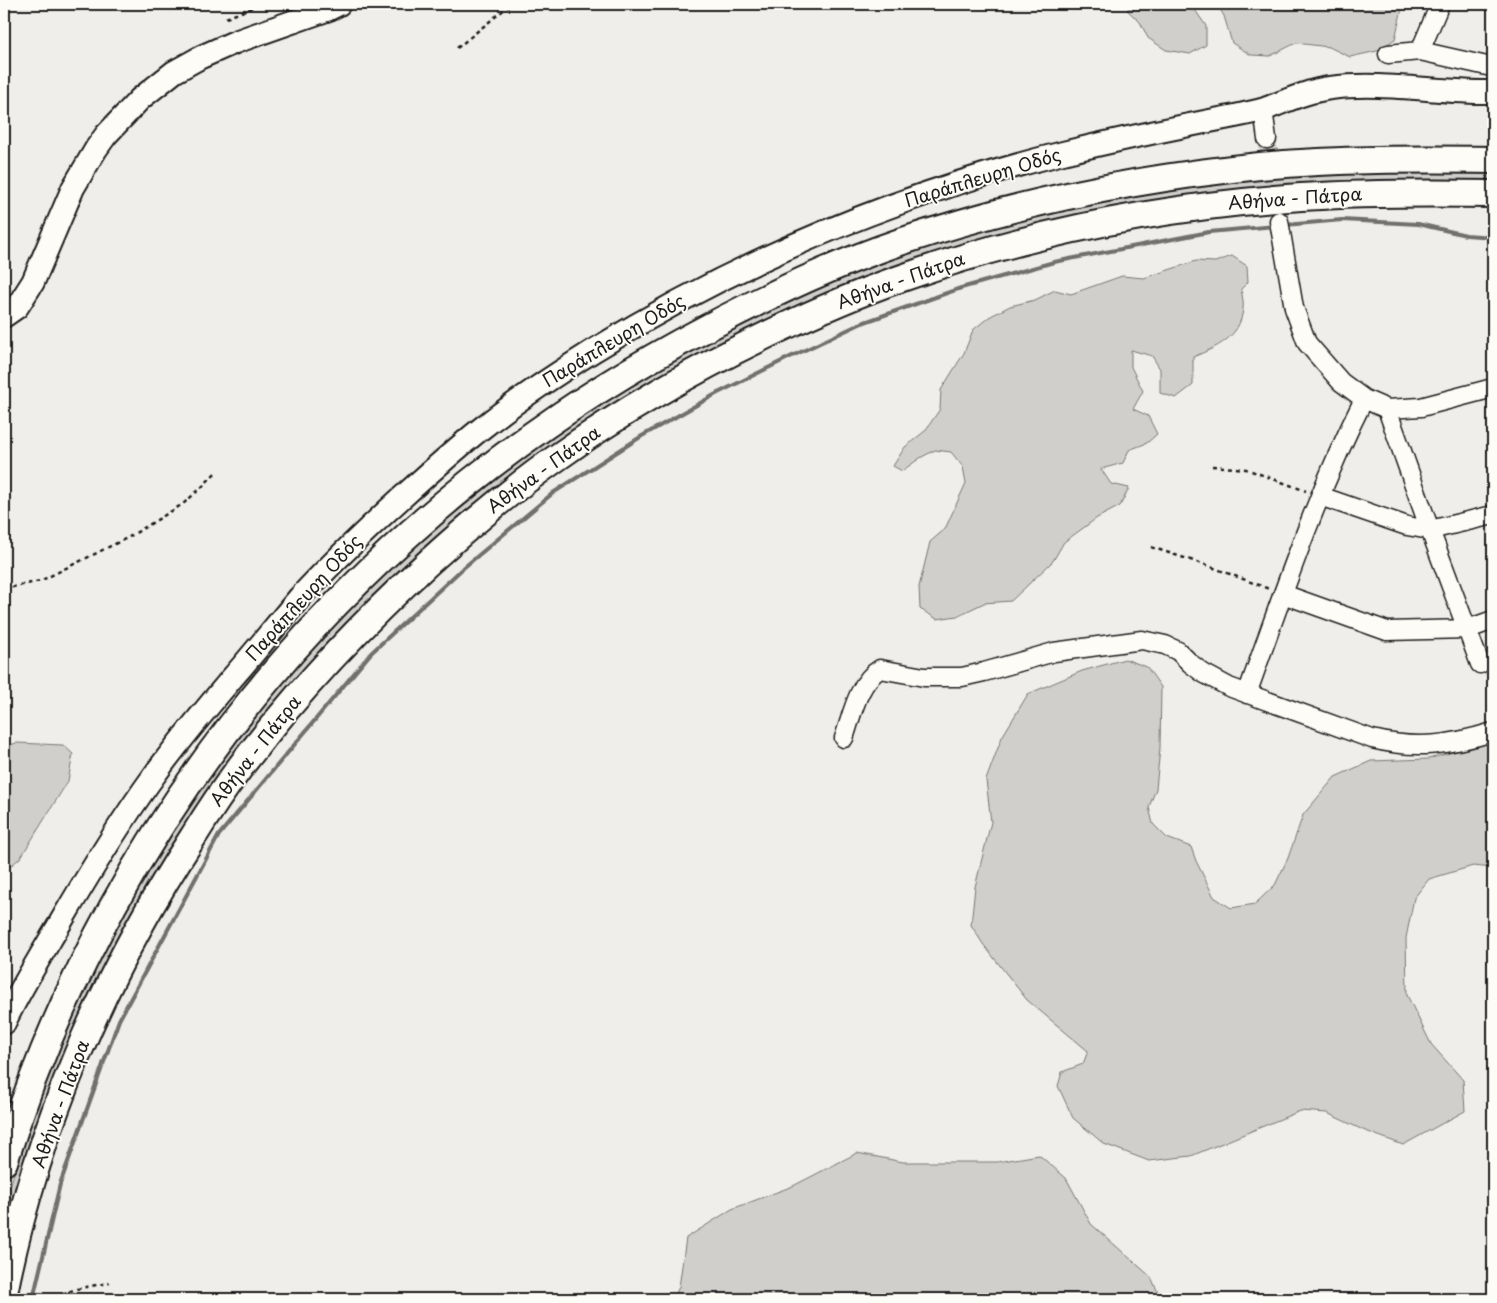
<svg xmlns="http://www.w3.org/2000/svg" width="1497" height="1303" viewBox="0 0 1497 1303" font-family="'Playpen Sans',sans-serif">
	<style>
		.green { fill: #d0cfcc; stroke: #767674 }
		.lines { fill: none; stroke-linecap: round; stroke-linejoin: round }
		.stream { stroke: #706f6d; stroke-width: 4 }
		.minor-tunnel { stroke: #d0cecb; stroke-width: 18; stroke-dasharray: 18 9; stroke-linecap: butt }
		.minor-casing { stroke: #1c1c1c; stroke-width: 21 }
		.major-casing { stroke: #1c1c1c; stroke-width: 26 }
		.highway-casing { stroke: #1c1c1c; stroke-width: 30 }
		.path { stroke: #1c1c1c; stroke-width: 2.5; stroke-dasharray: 4 4; stroke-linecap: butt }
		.minor { stroke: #fdfcf7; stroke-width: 18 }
		.major { stroke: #fdfcf7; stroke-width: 22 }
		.highway { stroke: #fdfcf7; stroke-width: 26 }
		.labels { text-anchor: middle; stroke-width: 4; stroke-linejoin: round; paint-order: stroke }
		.street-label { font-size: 18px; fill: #1c1c1c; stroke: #fdfcf7 }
	</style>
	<rect width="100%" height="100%" fill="#f0eeea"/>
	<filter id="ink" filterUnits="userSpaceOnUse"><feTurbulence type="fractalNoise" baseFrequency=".02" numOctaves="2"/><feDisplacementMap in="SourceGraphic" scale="10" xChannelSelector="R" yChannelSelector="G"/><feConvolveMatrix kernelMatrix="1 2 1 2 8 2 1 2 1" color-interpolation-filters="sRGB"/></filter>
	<g filter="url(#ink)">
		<path class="green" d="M1146,4H1194L1193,7L1206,26V45L1190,54L1166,50L1148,38L1140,22L1127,10L1134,5Z
			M1217,4H1403L1395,39L1377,51L1350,57L1329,47L1296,43L1270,56L1251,55L1232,43L1224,16Z
			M1367,173H1493V180C1384,179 1275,181 1166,198C1117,206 1068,217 1020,229C969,242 917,256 868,275C755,320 644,378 545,449C353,587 191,778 90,992C53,1071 29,1153 4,1236V1207L23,1143L57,1049L116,925L205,780L268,700L334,625L382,576L485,486L538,445L624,389L743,323L837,280L902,255L965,236L1030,219L1096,203L1163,191L1263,179Z
			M1232,256L1247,266L1248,282L1241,289C1242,295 1244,303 1243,309C1240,338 1217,347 1193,357V385L1176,398L1160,393V369L1152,356L1131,350V367L1143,391L1133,409L1148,416L1157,434L1147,443L1129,450L1123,463L1101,469L1111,484L1129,488L1120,506L1097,518L1064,542L1053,561L1011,601L984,603L957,616L937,619L920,609L919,587L930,542L945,529L966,483L963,467L951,452L935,450L920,458L902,471L893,466L905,447L925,431L940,409L941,390L964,353L973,330L989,317L1010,306L1035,300L1055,290L1071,294L1122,276L1144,278L1196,261L1215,262Z
			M1125,659L1147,667L1161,687L1160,748L1156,789L1149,807L1153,824L1167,838L1191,847L1196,861L1214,897L1231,908L1255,904L1275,885L1288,858L1303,815L1335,777L1371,761L1428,759L1493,741V868L1473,866L1429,879L1414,898L1406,938L1407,995L1431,1044L1463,1080L1465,1111L1403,1145L1363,1130L1327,1113L1300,1111L1191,1156L1149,1161L1104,1144L1073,1118L1058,1086L1062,1072L1083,1064L1088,1051L1027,1000L983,944L971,925L975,887L991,822L986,780L1002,737L1028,694L1082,671Z
			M17,743L63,745L73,754L68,781L21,857L4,872V746Z
			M857,1153L903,1162H997L1039,1155L1066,1178L1091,1224L1151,1277L1161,1299H673L679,1287L686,1238L732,1209L793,1186Z"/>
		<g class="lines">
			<path class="stream" d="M1285,225L1342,220L1418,224L1466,235L1493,237
				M33,1299L60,1184L119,1020L219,835L371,653L462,569L553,493L642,436L716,394L788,358L862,323L961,288L1054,262L1209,232L1275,226"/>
			<path class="minor-tunnel" d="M1267,139L1277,210"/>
			<g class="minor-casing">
				<path id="minor" d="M1420,51L1440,4
					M1388,54L1420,51L1487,66L1493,65
					M1263,109L1267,139
					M1279,221L1294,308L1307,343L1341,382L1364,399L1387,409L1421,407L1493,388
					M1387,409L1430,530L1480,664
					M1320,496L1407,526L1430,530L1493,515
					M1283,594L1387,631L1468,629L1493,620
					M1247,694C1283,594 1316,494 1364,399
					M844,738C852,715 858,682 880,669L924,677H962L984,672L1054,652L1142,640L1165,645L1178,651L1190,663L1203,673L1229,687L1372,739C1417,750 1450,745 1493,732"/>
			</g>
			<g class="major-casing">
				<path id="major" d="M4,316L17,307L33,282L73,188L96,149L106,135L140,99L174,72L201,57L235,42L329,9L339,4
					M4,1023C20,989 40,957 59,925C88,875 119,824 153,777C178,742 206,709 233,677C256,651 278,623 300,597C327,568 356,540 385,513C417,484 448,455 482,428C517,400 555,375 593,351C738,261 897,195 1063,153C1120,139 1178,127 1235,116C1245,114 1255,112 1265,109C1286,101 1307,91 1330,88C1384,81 1439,93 1493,92"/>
			</g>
			<g class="highway-casing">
				<path id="highway" d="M4,1162C116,802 371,503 705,329C767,296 832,265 900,242C1016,203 1138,178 1260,166C1338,159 1416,159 1493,160
					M4,1293C36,1131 103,975 193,837C209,811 226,786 244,762C300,689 363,622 430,561C470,525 511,490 555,459C629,406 710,361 792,323C829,306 866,290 905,277C1032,232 1167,206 1301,197C1365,193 1429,193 1493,194"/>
			</g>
			<path class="path" d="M226,18L261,4
				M457,48L511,4
				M1212,466L1246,469L1306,491
				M1151,547L1209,566L1269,589
				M4,589L40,581L129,537L183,504L201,488L216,472
				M55,1299C71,1288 90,1286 110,1283"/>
			<use href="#minor" class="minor"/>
			<use href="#major" class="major"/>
			<use href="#highway" class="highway"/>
		</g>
	</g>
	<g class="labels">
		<g class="street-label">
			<text transform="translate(983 178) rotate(-17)" y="6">Παράπλευρη Οδός</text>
			<text transform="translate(1295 199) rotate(-4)" y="6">Αθήνα - Πάτρα</text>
			<text transform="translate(901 281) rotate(-20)" y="6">Αθήνα - Πάτρα</text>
			<text transform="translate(614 341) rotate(-31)" y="6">Παράπλευρη Οδός</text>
			<text transform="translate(544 470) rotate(-36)" y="6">Αθήνα - Πάτρα</text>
			<text transform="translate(304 598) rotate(-48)" y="6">Παράπλευρη Οδός</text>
			<text transform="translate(256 751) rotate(-52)" y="6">Αθήνα - Πάτρα</text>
			<text transform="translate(61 1104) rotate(-70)" y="6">Αθήνα - Πάτρα</text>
		</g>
	</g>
	<rect width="1497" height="1303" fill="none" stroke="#fdfcf7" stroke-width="20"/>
	<rect x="10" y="10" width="1477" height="1283" fill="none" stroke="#1c1c1c" stroke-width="2" filter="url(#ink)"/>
</svg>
